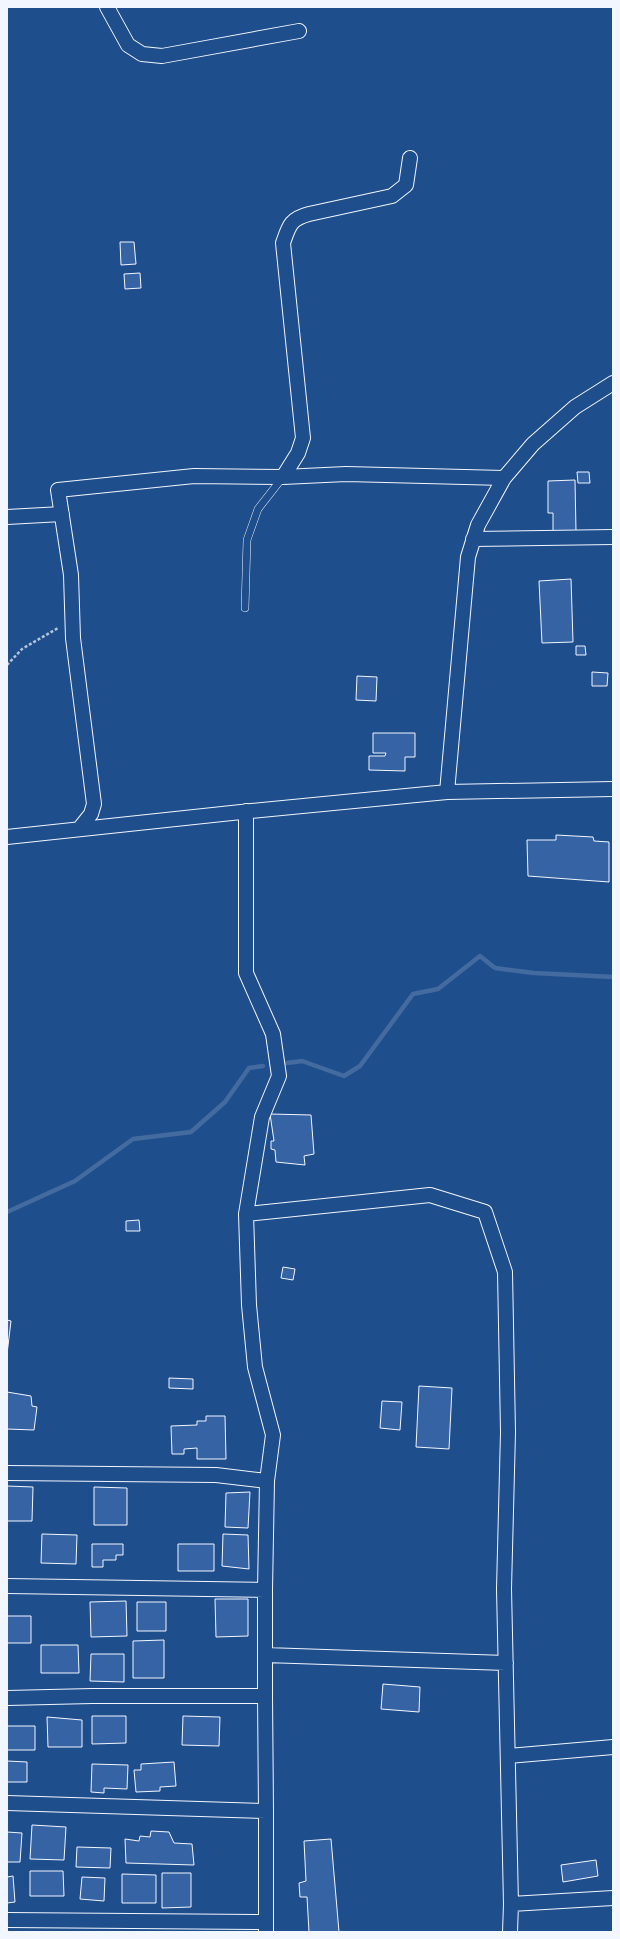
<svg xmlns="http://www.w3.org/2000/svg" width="620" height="1939" viewBox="0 0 620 1939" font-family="'Golos Text',sans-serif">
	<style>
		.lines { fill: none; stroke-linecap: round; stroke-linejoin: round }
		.stream { stroke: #446ba0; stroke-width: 4.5 }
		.building { fill: #3563a3; stroke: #f2f6ff }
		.lane-casing { stroke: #f2f6ff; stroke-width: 8 }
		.street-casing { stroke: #f2f6ff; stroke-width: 16 }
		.path { stroke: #b3c4dc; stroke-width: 2.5; stroke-dasharray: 3 2; stroke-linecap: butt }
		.lane { stroke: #1f4e8c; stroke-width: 7 }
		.street { stroke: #1f4e8c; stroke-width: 14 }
	</style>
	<rect width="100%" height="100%" fill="#1f4e8c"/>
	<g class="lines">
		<path class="stream" d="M287,1063L302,1061L344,1076L360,1066L413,994L438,989L480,956L495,968L534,973L613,977
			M7,1212L75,1181L133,1139L191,1132L225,1102L249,1068L263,1066"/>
	</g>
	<path class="building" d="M120,242H134L136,264L121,265Z
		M140,273L141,288L125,289L124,274Z
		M577,472H589L590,483H578Z
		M575,480L576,532H553V513H548V481Z
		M571,579L573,642L542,643L539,581Z
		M576,646H585L586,655H576Z
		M592,672L608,673L607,686H592Z
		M357,676L377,677L376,701L356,700Z
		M373,733H415V757H405V771L369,770V756H385L386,753H373Z
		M556,835L593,837L594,841L609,842V882L528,876L527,840H556Z
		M270,1114L311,1115L314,1154L304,1156L305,1165L276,1162L275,1150L271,1149V1141H274Z
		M139,1220L140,1231H126V1221Z
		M283,1267L295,1269L293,1280L281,1278Z
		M7,1320L11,1321L7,1354Z
		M169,1378L193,1379V1389L169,1388Z
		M419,1386L452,1388L449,1449L416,1447Z
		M7,1392L31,1396L32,1406L37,1407L34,1430L7,1429Z
		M382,1401L402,1402L400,1430L380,1428Z
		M206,1416H225L226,1459H197V1448L184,1449V1454H172L171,1426L197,1425V1421H206Z
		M7,1486L33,1487L32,1521H7Z
		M94,1487L127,1488V1525H94Z
		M250,1492L248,1528L225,1527L226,1493Z
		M42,1534L77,1535L76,1564L41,1563Z
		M223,1534L248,1535L249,1569L222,1566Z
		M92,1544H123V1555H116V1560H103V1567H92Z
		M178,1544H214V1571H178Z
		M215,1599H248V1636L216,1637Z
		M126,1601L127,1636L91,1637L90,1602Z
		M137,1602H166V1631H137Z
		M7,1616H31V1643H7Z
		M164,1640V1678H133V1641Z
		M41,1645H78L79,1673H41Z
		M91,1654H124V1682L90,1681Z
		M383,1684L420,1687L419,1712L381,1709Z
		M92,1716H126V1743L92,1744Z
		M183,1716L220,1717L219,1746L182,1745Z
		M47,1717L82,1720V1747H48Z
		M7,1726H35V1750H7Z
		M7,1761L27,1762V1782H7Z
		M174,1762L176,1786L160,1787V1791L136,1792L134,1770H141V1764Z
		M92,1764L128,1765L127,1789L104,1788V1793L91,1792Z
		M32,1825L66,1827L64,1860L30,1859Z
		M151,1831L169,1832L174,1843L192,1844L194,1865L126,1863L125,1839L139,1841L140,1836L150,1837Z
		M7,1832L22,1833L20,1862H7Z
		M331,1839L339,1932H309L307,1897H300L299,1883L306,1881L304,1841Z
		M77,1847L111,1848L110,1868L76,1867Z
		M596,1860L598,1876L563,1882L561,1865Z
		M30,1871H63L64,1896H30Z
		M162,1873H191V1907L162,1908Z
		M122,1874L156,1875V1903H122Z
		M13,1876L15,1902L7,1903V1877Z
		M82,1877L105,1878L104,1901L80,1899Z"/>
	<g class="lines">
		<g class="lane-casing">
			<path id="lane" d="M245,608L247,540L258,509L283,477"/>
		</g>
		<g class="street-casing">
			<path id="street" d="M107,7L128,45L142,54L162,56L299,31
				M410,158L406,185L392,196L309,214C290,219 289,226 283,243L303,438L298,453L283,477L346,474L504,478
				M7,517L62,514
				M473,539L613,537
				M447,792L468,557L478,525L504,478L533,444L575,407L613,383
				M246,811V973L273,1034L279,1076L262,1117L246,1214L249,1305L255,1367L273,1435L267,1481L265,1590
				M79,829L91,814L94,804L73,638L71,575L58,490L194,476L283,477
				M7,837L241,812L447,792L613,789
				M246,1214L430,1195L485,1212L505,1272L508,1432L504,1589L511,1904L510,1932
				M7,1473L216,1475L267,1481
				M7,1586L265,1590V1696
				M265,1655L506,1663
				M7,1698L92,1696H265L266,1811
				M508,1756L613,1747
				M7,1803L266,1811V1922
				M511,1904L613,1898
				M7,1920L266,1922V1932"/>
		</g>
		<path class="path" d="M7,665L22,649L58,628"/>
		<use href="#lane" class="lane"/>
		<use href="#street" class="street"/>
	</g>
	<rect width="620" height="1939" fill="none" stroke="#f2f6ff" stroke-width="16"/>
</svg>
